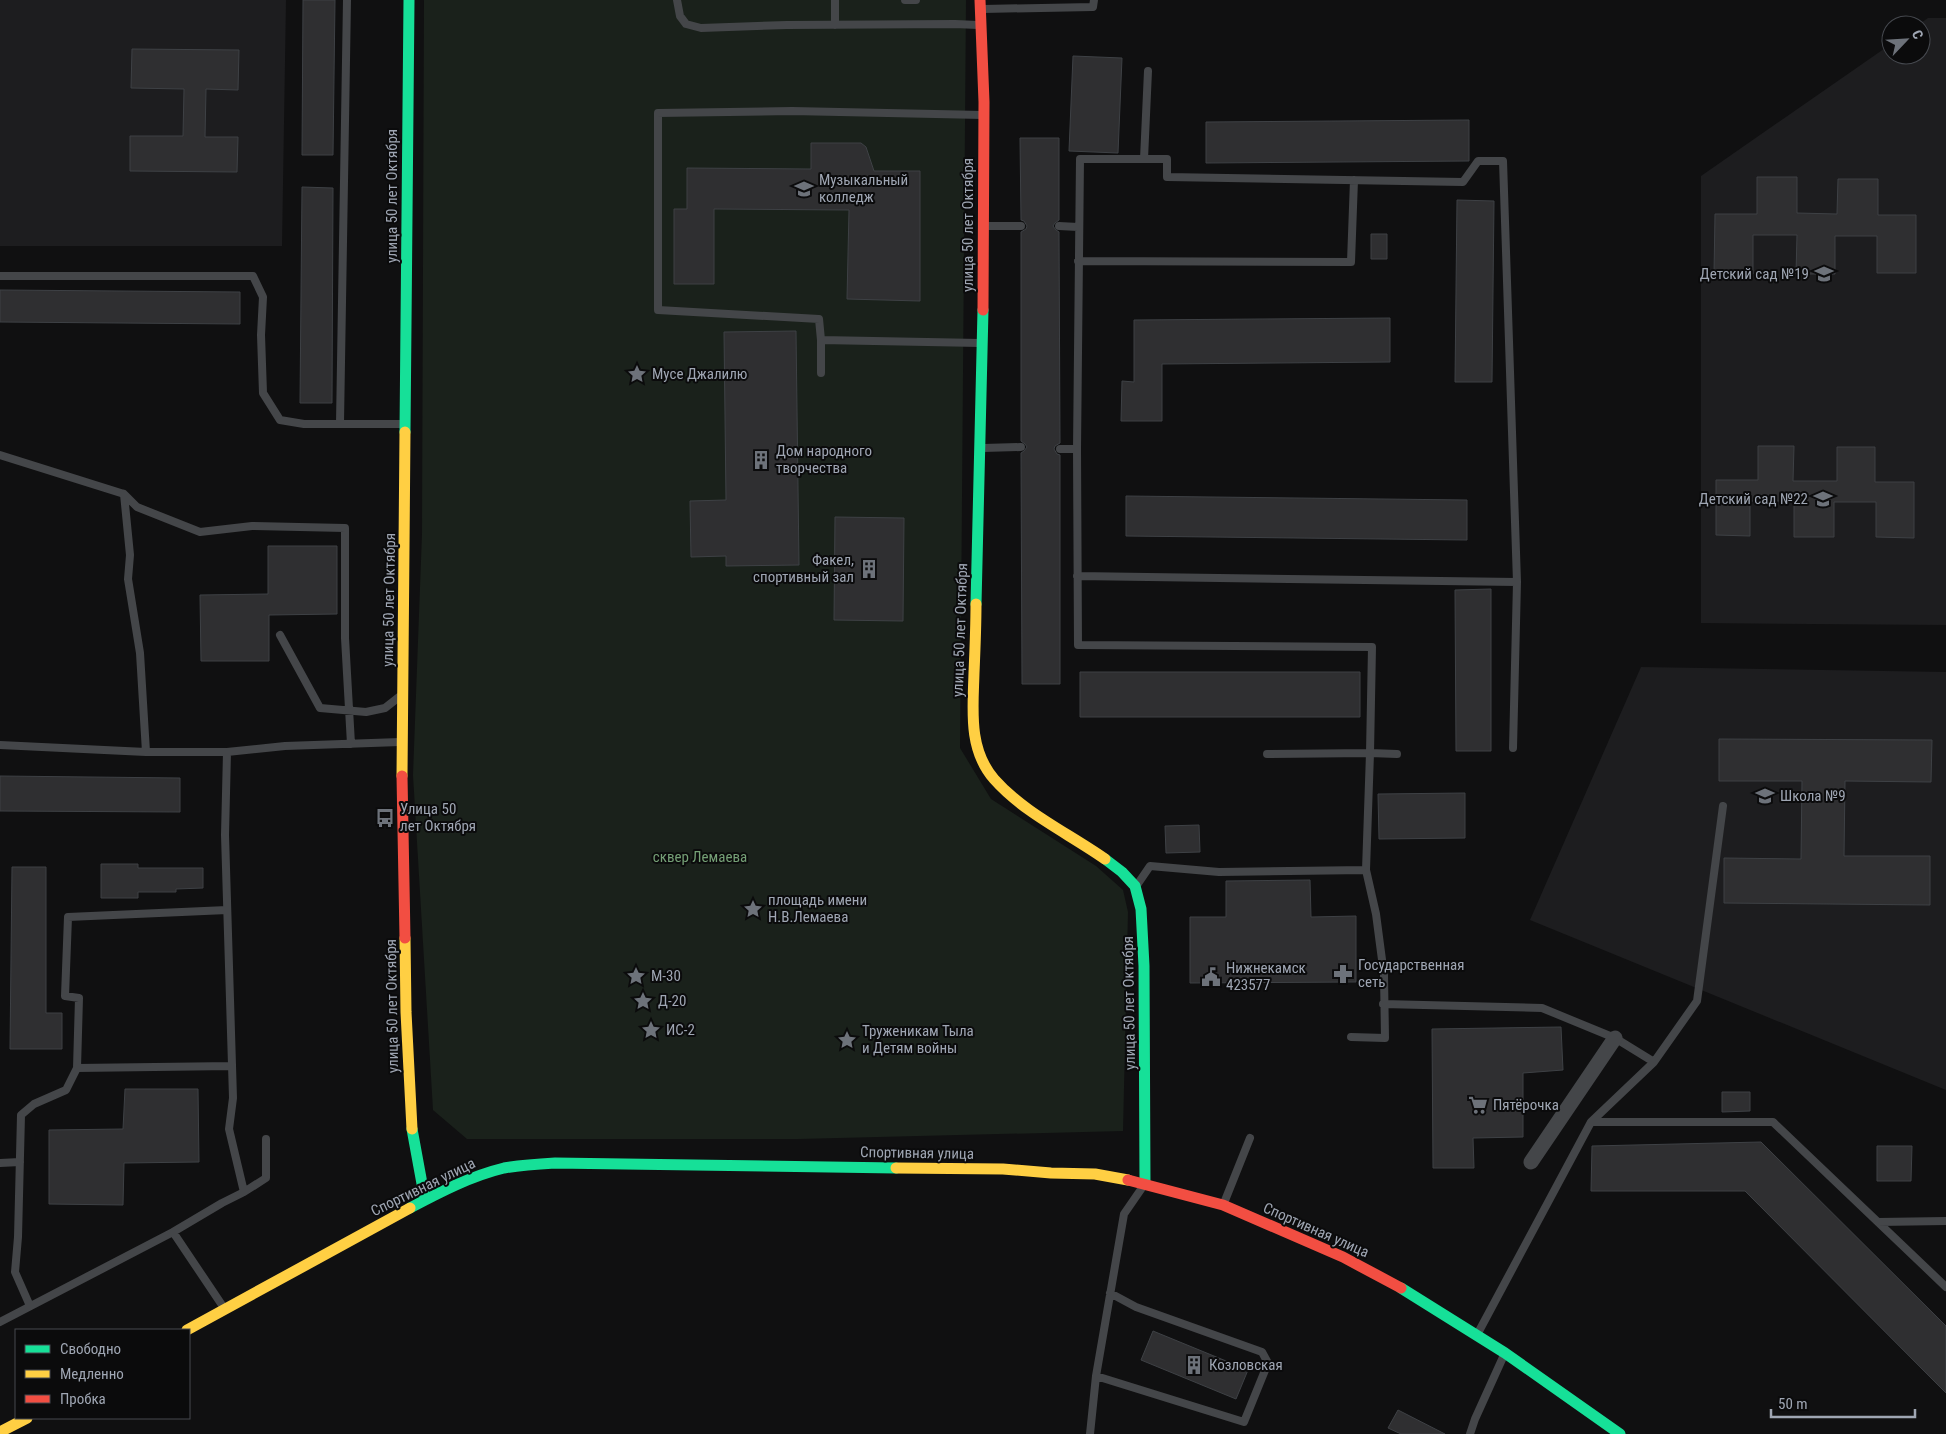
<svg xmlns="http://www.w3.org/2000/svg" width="1946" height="1434" viewBox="0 0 1946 1434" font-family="'Roboto Condensed',sans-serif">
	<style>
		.built { fill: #1d1d1f }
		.green { fill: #1a211b }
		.building { fill: #2f2f31; stroke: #3e4145 }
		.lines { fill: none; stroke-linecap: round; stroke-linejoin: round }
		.lane { stroke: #444649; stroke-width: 8 }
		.street { stroke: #444649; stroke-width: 15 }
		.fast { stroke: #16e098; stroke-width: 11 }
		.slow { stroke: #ffcf43; stroke-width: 11 }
		.jam { stroke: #f24e42; stroke-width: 11 }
		.labels { text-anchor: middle; stroke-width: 4; stroke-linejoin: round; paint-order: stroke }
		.poi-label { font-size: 15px; fill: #9fa6b3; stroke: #0b0b0c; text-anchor: start }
		.street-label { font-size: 15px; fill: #9fa6b3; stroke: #0b0b0c }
		.park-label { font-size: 15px; fill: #75a076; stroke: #0b0b0c }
	</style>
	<rect width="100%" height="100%" fill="#101011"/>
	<path class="built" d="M0,0H286L282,246H0Z
		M1928,18H1946V625L1701,623V176L1891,44V55H1921V25H1918Z
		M1641,667L1946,672V1090L1530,920Z"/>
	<path class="green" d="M424,0H966L960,748L991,799L1096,866L1123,890L1128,912L1123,1131L798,1139H467L433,1110L413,775L422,534Z"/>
	<path class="building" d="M303,0H335L333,155H302Z
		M132,49L239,50L238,90L206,89L205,137H238L237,172L130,171V136H183L184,89L131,88Z
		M1073,56L1122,58L1118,153L1069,151Z
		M1469,120V161L1206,163V122Z
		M1020,138H1059V220L1055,223L1053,226L1056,230L1059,232L1060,443L1055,446L1054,449L1057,454L1060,455V684H1022L1021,453L1024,451L1027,447L1025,444L1021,441V232L1026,229L1027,226L1024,221L1021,220Z
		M811,143H861L866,147L874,171H920V301L847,299L849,210L714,209V284H674V209H687V168L811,169Z
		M1757,177H1797V213L1837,214L1838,179H1878V215H1916V273H1877V236H1835V274H1796L1797,235H1753V274H1714L1715,214H1757Z
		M302,187L333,188L332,403H300Z
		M1457,200L1494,201L1492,382H1455Z
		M1371,234H1387V259H1371Z
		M0,290L240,292V324L0,322Z
		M1390,318V362L1162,364V421H1121L1122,381L1134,382V320Z
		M796,331L799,565L726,566V556L691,557L690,501L726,500L724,332Z
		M1758,446H1794L1793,481H1837V447H1875V482H1914V538L1876,537V502H1834V537H1794V501H1750V536L1716,535V480H1758Z
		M1126,496L1467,500V540L1126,536Z
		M835,517L904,518L903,621L834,620Z
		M268,546H337V614L269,615V661H201L200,595L268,594Z
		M1491,589V751H1456L1455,590Z
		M1080,672H1360V717H1080Z
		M1719,739L1932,740L1931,782L1845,781L1844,856H1930V905L1724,903V858L1801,859L1802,781H1719Z
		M0,776L180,778V812L0,811Z
		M1465,793V838L1379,839L1378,794Z
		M1199,825L1200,852L1166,853L1165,826Z
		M101,864H138V868H203V888L176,889V892H138V898H101Z
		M12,867H46V1013H62V1049H10Z
		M1310,880L1311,917L1356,916V982L1190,983V917H1226V881Z
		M1561,1027L1563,1070L1523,1073V1137L1473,1138L1474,1168H1433L1432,1029Z
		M125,1089H198L199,1162L124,1163L123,1205L49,1204V1130L123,1129Z
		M1722,1092H1750V1111L1722,1112Z
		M1761,1142L1946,1326V1393L1745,1191H1591L1592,1146Z
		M1877,1146H1912L1911,1181H1877Z
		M1153,1331L1248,1370L1236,1399L1141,1360Z
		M1398,1410L1445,1434H1401L1388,1428Z"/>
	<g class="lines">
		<path class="lane" d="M677,0L680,16L686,24L701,28L787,25L955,24L978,25
			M835,0V25
			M905,0H916
			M983,9L1093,7L1094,0
			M1144,159L1148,71
			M985,226H1021
			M1059,226L1078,227
			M1078,261L1351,262L1354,180
			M0,276H253L263,297L261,335L263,393L280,420L304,424H403
			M821,340L819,319L658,310V113L792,111L983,115
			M821,373V340L980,343
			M340,423L347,0
			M983,448L1021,447
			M1060,449H1077
			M0,455L124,494L130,555L128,579L140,653L146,752
			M124,494L137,507L200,532L252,526L345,528V638L351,744
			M1077,576L1517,582
			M280,635L320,708L366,712L385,708L399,697
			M0,745L146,752H227
			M1267,754L1370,753L1372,647L1078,645L1077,449L1080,159H1167V177L1463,182L1478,161H1503L1517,582L1513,748
			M1366,870L1370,753L1397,754
			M1137,885L1150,866L1219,872L1366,870L1376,914L1384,975L1385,1038L1351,1037
			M1383,1004L1542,1008L1615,1038L1654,1062
			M77,1068L232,1066
			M1591,1122L1654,1062L1697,1001L1723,806
			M0,1163L20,1162
			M244,1192L266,1178V1139
			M1224,1203L1250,1138
			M1878,1222L1946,1221
			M173,1232L224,1308
			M30,1306L15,1272L18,1237L21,1115L34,1104L66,1090L77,1068L79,998L65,996L68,917L227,910
			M0,1322L173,1232L222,1203L244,1192L229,1129L233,1098L225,835L227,752L285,746L400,742
			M1478,1333L1591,1122H1773L1946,1287
			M1096,1376L1244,1422L1268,1363L1262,1352L1136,1307L1110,1293
			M1090,1434L1096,1376L1124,1214L1144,1185
			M1470,1434L1475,1419L1504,1355"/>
		<path class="street" d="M1531,1162L1615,1038"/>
		<path class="fast" d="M405,432L409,0
			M976,604L983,310
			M1105,859L1122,872L1135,886L1141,909L1144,966L1145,1183
			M412,1129L425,1200
			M410,1208C440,1192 471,1176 504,1168C521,1165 538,1164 555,1163L896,1168
			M1401,1288L1505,1353L1620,1434"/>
		<path class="slow" d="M976,604C976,627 975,650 974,673C973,709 968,749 994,779C1024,813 1068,833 1105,859
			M402,776L405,432
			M405,938L406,1012L412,1129
			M896,1168L1003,1169L1051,1173L1095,1174L1128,1180
			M187,1330L410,1208
			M0,1432L27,1418"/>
		<path class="jam" d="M980,0L984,102L983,310
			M402,776L405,938
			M1128,1180L1223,1205L1343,1257L1401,1288"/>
	</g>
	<defs>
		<g id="university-bare" transform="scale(1.5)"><path d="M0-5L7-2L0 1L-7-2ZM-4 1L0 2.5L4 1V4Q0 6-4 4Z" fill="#6d727a" stroke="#0b0b0c" stroke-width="2.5" paint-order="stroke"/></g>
		<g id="school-bare" transform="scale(1.5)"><path d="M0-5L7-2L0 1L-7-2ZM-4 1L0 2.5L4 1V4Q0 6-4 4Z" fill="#6d727a" stroke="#0b0b0c" stroke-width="2.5" paint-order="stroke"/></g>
		<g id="sight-bare" transform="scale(1.5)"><path d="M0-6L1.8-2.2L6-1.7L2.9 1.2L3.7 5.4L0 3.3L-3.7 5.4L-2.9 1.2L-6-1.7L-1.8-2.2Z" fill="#6d727a" stroke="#0b0b0c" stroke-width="2.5" paint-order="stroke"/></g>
		<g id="building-bare" transform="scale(1.5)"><path d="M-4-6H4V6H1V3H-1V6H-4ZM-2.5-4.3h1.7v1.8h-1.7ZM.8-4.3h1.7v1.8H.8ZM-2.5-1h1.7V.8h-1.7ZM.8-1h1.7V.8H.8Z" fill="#6d727a" stroke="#0b0b0c" stroke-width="2.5" paint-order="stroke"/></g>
		<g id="bus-bare" transform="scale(1.5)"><path d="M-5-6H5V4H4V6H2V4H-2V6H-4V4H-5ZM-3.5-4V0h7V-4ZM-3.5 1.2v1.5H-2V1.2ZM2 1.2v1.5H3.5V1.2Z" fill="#6d727a" stroke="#0b0b0c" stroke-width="2.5" paint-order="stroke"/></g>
		<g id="pharmacy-bare" transform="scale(1.5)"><path d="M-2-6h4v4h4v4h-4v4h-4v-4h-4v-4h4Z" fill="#6d727a" stroke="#0b0b0c" stroke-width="2.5" paint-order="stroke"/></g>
		<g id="civic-bare" transform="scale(1.5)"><path d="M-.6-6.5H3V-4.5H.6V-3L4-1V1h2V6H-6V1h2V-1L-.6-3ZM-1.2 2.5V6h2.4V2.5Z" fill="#6d727a" stroke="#0b0b0c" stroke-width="2.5" paint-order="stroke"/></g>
		<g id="supermarket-bare" transform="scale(1.5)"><path d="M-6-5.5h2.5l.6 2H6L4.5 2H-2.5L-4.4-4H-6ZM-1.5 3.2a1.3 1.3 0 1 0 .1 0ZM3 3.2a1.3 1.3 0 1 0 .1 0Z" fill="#6d727a" stroke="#0b0b0c" stroke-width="2.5" paint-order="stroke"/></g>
	</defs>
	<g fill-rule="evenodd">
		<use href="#university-bare" x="804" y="189"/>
		<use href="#school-bare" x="1824" y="274"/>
		<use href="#sight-bare" x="637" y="374"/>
		<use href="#building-bare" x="761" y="460"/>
		<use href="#school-bare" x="1823" y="499"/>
		<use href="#building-bare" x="869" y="569"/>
		<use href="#school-bare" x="1765" y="796"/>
		<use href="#bus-bare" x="385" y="818"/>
		<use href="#sight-bare" x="753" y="909"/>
		<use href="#pharmacy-bare" x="1343" y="974"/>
		<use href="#sight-bare" x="636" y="976"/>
		<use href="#civic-bare" x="1211" y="977"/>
		<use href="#sight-bare" x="643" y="1001"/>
		<use href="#sight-bare" x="651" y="1030"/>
		<use href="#sight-bare" x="847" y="1040"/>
		<use href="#supermarket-bare" x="1478" y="1105"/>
		<use href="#building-bare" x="1194" y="1365"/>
	</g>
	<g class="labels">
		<g class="poi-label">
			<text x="819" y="185">Музыкальный<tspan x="819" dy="17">колледж</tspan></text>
			<text x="1809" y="279" text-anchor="end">Детский сад №19</text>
			<text x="652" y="379">Мусе Джалилю</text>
			<text x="776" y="456">Дом народного<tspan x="776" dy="17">творчества</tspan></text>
			<text x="1808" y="504" text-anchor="end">Детский сад №22</text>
			<text x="854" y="565" text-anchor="end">Факел,<tspan x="854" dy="17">спортивный зал</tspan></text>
			<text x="1780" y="801">Школа №9</text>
			<text x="400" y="814">Улица 50<tspan x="400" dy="17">лет Октября</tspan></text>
			<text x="768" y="905">площадь имени<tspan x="768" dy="17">Н.В.Лемаева</tspan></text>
			<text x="1358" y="970">Государственная<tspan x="1358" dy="17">сеть</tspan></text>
			<text x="1226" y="973">Нижнекамск<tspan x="1226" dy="17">423577</tspan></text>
			<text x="651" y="981">М-30</text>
			<text x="658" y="1006">Д-20</text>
			<text x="666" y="1035">ИС-2</text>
			<text x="862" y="1036">Труженикам Тыла<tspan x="862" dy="17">и Детям войны</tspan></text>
			<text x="1493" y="1110">Пятёрочка</text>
			<text x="1209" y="1370">Козловская</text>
		</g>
		<g class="street-label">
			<text transform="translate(392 196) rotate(-90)" y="5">улица 50 лет Октября</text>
			<text transform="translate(968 225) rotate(-90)" y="5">улица 50 лет Октября</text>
			<text transform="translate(389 600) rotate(-89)" y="5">улица 50 лет Октября</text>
			<text transform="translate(960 630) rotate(-88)" y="5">улица 50 лет Октября</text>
			<text transform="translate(1129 1003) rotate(-91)" y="5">улица 50 лет Октября</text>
			<text transform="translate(392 1006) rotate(-91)" y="5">улица 50 лет Октября</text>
			<text transform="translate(917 1153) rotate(1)" y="5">Спортивная улица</text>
			<text transform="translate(423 1187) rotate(-26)" y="5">Спортивная улица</text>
			<text transform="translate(1316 1230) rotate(24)" y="5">Спортивная улица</text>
		</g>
		<g class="park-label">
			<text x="700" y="862">сквер Лемаева</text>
		</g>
	</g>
	<rect x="15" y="1329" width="175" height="90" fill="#0b0b0c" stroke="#46494f"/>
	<rect x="25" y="1345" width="25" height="8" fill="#16e098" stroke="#46494f"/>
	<text x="60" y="1354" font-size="15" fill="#9fa6b3">Свободно</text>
	<rect x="25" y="1370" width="25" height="8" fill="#ffcf43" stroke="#46494f"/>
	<text x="60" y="1379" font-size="15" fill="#9fa6b3">Медленно</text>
	<rect x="25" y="1395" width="25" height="8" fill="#f24e42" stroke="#46494f"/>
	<text x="60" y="1404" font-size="15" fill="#9fa6b3">Пробка</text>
	<g transform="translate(1906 40) rotate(65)"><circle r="24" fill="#0b0b0c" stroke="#46494f"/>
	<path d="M0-4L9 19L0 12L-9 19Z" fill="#6d727a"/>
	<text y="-8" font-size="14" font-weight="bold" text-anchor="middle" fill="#9fa6b3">С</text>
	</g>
	<path d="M1771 1409v8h144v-8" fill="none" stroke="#9fa6b3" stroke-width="2.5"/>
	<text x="1778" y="1409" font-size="15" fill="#9fa6b3" stroke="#0b0b0c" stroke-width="4" paint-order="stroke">50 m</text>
</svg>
